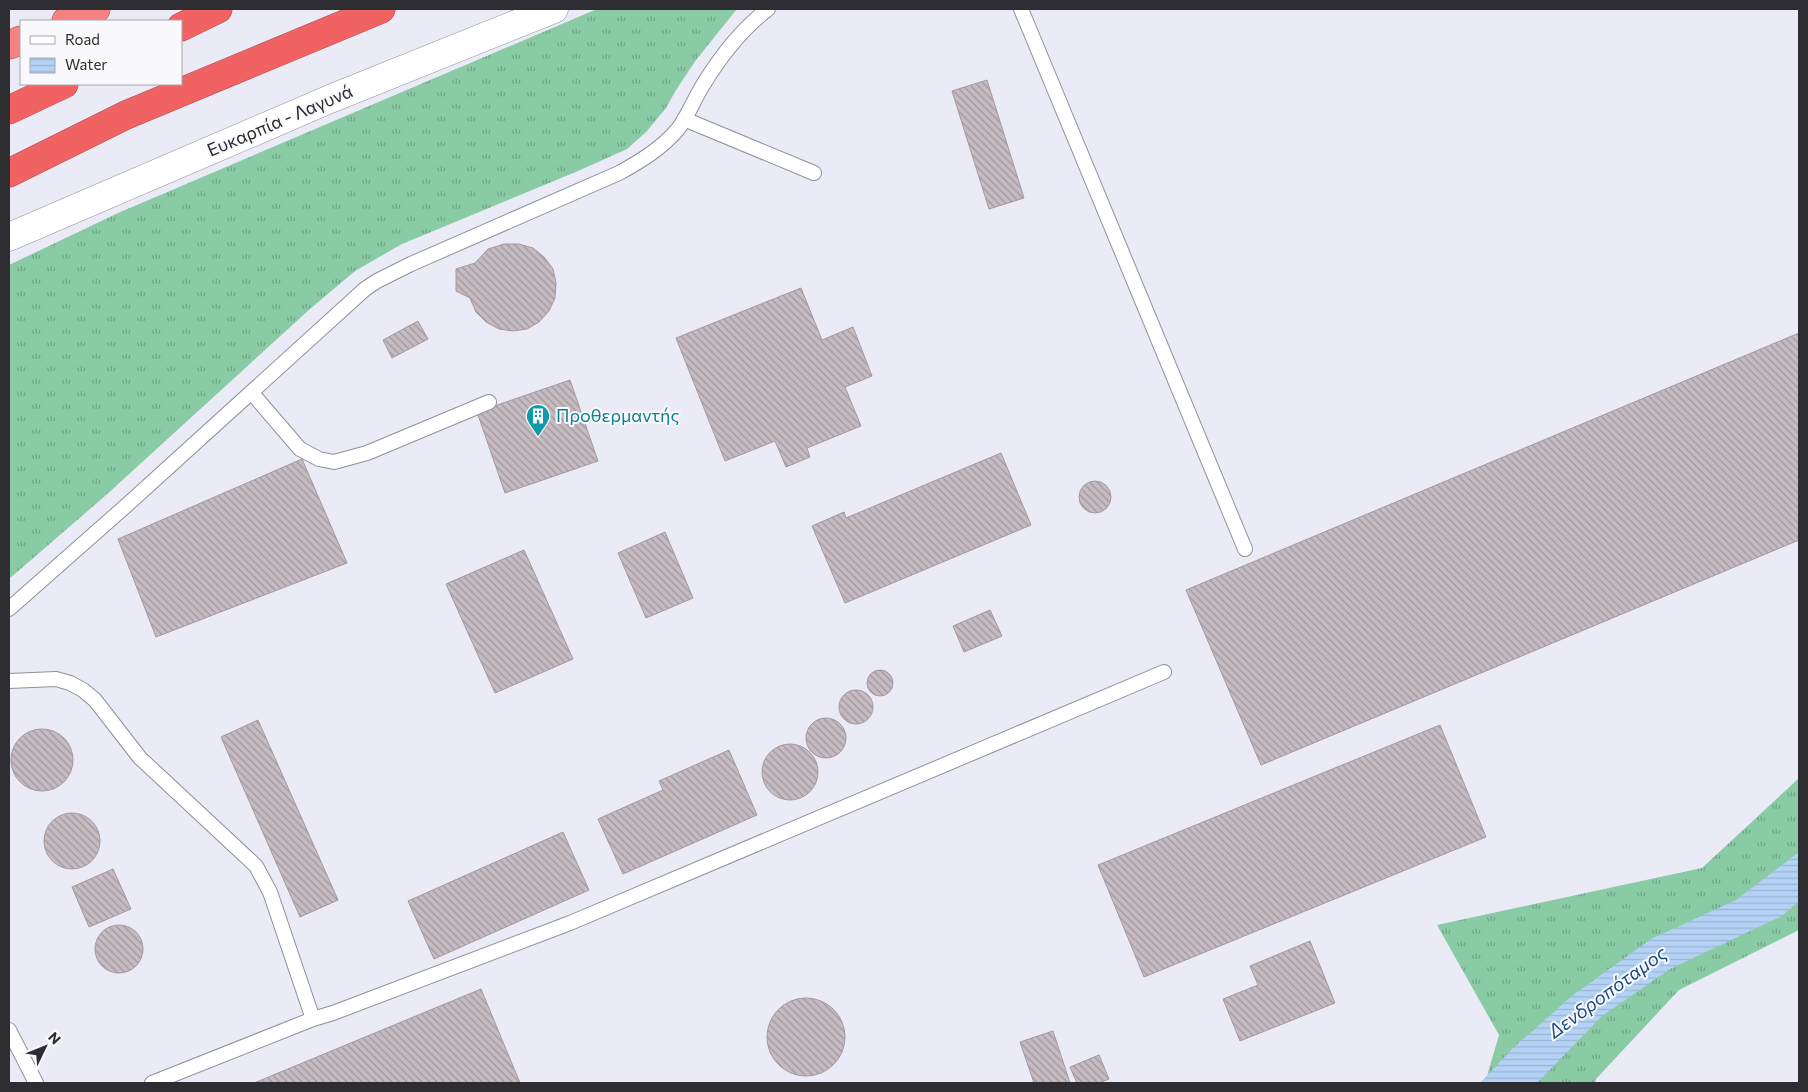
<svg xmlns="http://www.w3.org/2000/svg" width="1808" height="1092" viewBox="0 0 1808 1092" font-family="Commissioner,sans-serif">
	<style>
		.grass { fill: url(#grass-tufts) }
		.water { fill: url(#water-rules) }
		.building { fill: url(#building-back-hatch); stroke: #a399a0 }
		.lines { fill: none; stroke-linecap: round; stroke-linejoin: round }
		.service-casing { stroke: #8f909a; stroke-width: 16 }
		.tertiary-casing { stroke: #8f909a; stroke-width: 29 }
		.trunk-casing { stroke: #ad5052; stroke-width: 29 }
		.motorway-casing { stroke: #ad5052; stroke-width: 29 }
		.service { stroke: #fff; stroke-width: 14 }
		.tertiary { stroke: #fff; stroke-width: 28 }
		.trunk { stroke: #f48282; stroke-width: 28 }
		.motorway { stroke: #f16363; stroke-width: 28 }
		.labels { text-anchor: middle; stroke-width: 4; stroke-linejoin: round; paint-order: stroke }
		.street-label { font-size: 18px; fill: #2e2e32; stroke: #f9f9fd }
		.culture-label { font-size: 18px; fill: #0d838f; stroke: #f9f9fd; text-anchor: start }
		.water-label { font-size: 19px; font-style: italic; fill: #1a4b80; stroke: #f9f9fd }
	</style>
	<defs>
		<pattern id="grass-tufts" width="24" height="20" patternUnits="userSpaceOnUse" patternTransform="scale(1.25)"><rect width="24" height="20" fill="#89cba4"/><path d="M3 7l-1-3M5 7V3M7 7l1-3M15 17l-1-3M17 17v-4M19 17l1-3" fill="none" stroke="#70a586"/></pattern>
		<pattern id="water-rules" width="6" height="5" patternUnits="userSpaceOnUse" patternTransform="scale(1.25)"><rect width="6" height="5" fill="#b4d2f5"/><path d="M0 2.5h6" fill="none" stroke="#9bb5d2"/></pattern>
		<pattern id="building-back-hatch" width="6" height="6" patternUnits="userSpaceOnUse" patternTransform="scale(1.25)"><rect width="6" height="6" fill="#c5bbc1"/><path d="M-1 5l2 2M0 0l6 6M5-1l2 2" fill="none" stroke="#a0989d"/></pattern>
	</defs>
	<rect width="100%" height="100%" fill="#eaebf6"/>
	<path class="grass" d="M597,9H737L696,60L676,90L666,108L646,132L627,149L578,171L402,244L355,271L310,309L105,496L9,579V265L118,213Z
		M1799,778V930L1679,990L1596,1079L1595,1083H1485L1499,1035L1437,925L1702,868Z"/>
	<path class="water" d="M1799,852V901L1782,916L1670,969L1602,1016L1537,1083H1480L1512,1049L1573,995L1651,939L1736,900Z"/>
	<path class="building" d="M987,80L1024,198L989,209L952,91Z
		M504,244H519L533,248L544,257L553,269L556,283L555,298L549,311L539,322L527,329L513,331L499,329L486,322L476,312L470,298L456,291V269L475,263L488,249Z
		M801,288L822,340L853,327L872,376L845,387L861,426L807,448L810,457L786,467L775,441L725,461L676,338Z
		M418,321L428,339L392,358L383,340Z
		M1799,333V540L1261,765L1186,590Z
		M570,380L598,461L505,493L477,412Z
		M1001,453L1031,525L845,603L812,526L844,512L846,518Z
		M302,459L347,563L156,637L118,539Z
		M1079 497a16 16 0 1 1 32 0a16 16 0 1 1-32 0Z
		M665,532L693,598L646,618L618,553Z
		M524,550L573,659L495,693L446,584Z
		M990,610L1002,636L964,652L953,626Z
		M867 683a13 13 0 1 1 26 0a13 13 0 1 1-26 0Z
		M839 707a17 17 0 1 1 34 0a17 17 0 1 1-34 0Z
		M806 738a20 20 0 1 1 40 0a20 20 0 1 1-40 0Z
		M258,720L338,900L300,917L221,737Z
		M1440,725L1486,837L1144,977L1098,865Z
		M11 760a31 31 0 1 1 62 0a31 31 0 1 1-62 0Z
		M762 772a28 28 0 1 1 56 0a28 28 0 1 1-56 0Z
		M729,750L757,815L623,874L598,819L663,790L659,781Z
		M44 841a28 28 0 1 1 56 0a28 28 0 1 1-56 0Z
		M563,832L589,890L434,959L408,901Z
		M113,869L131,909L89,927L72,887Z
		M95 949a24 24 0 1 1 48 0a24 24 0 1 1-48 0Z
		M1310,941L1335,1003L1240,1041L1223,999L1258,985L1250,966Z
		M481,989L520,1083H254Z
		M767 1037a39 39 0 1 1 78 0a39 39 0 1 1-78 0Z
		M1053,1031L1070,1083H1034L1020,1042Z
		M1099,1055L1109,1079L1099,1083H1077L1070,1067Z"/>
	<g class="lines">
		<g class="service-casing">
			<path id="service" d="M1021,9L1245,549
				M684,119L814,173
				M251,392L300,449L319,459L334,462L367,453L489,402
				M9,609L128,504L365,289L377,281L411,264L619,173C641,161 662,148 678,129C688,116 694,99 703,85C720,57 742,29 768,9
				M9,681L56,679L70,683L83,690L95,700L140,758L256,866L270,892L313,1019
				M9,1030L36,1083
				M152,1083L313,1019L333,1013L570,923L1164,672"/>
		</g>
		<g class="tertiary-casing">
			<path id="tertiary" d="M9,237L330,99L554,9"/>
		</g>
		<g class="trunk-casing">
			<path id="trunk" d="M66,21L96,9
				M9,45L21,40"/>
		</g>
		<g class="motorway-casing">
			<path id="motorway" d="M181,27L218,9
				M9,110L64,84
				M9,173L126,115L381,9"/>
		</g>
		<use href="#service" class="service"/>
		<use href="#tertiary" class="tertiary"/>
		<use href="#trunk" class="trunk"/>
		<use href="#motorway" class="motorway"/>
	</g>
	<defs>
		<g id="building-pin" transform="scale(1.25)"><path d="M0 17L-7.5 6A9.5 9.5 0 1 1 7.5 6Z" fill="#0f9aa8" stroke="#f9f9fd"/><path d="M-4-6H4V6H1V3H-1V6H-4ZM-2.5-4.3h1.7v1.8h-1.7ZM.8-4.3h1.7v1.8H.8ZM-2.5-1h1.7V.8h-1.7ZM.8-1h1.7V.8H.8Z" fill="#fff"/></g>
	</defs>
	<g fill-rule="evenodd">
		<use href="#building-pin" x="538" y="416"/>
	</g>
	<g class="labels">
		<g class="street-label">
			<text transform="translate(280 121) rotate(-23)" y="6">Ευκαρπία - Λαγυνά</text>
		</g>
		<g class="culture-label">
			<text x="556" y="422">Προθερμαντής</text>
		</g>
		<g class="water-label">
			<text transform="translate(1607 992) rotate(-36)" y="7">Δενδροπόταμος</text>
		</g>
	</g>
	<rect width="1808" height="1092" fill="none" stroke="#2e2e32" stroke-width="20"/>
	<rect x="20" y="20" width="162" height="65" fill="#f9f9fd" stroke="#a8a8ac"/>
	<rect x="30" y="36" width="25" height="8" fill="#ffffff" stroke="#a8a8ac"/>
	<text x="65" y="45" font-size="15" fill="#2e2e32">Road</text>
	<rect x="30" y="58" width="25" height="15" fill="url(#water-rules)" stroke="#a8a8ac"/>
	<text x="65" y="70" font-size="15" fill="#2e2e32">Water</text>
	<g transform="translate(45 1047) rotate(47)" stroke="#f9f9fd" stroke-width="4" paint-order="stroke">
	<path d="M0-4L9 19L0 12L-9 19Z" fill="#2e2e32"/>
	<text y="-8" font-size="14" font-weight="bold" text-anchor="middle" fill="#2e2e32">N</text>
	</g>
</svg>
